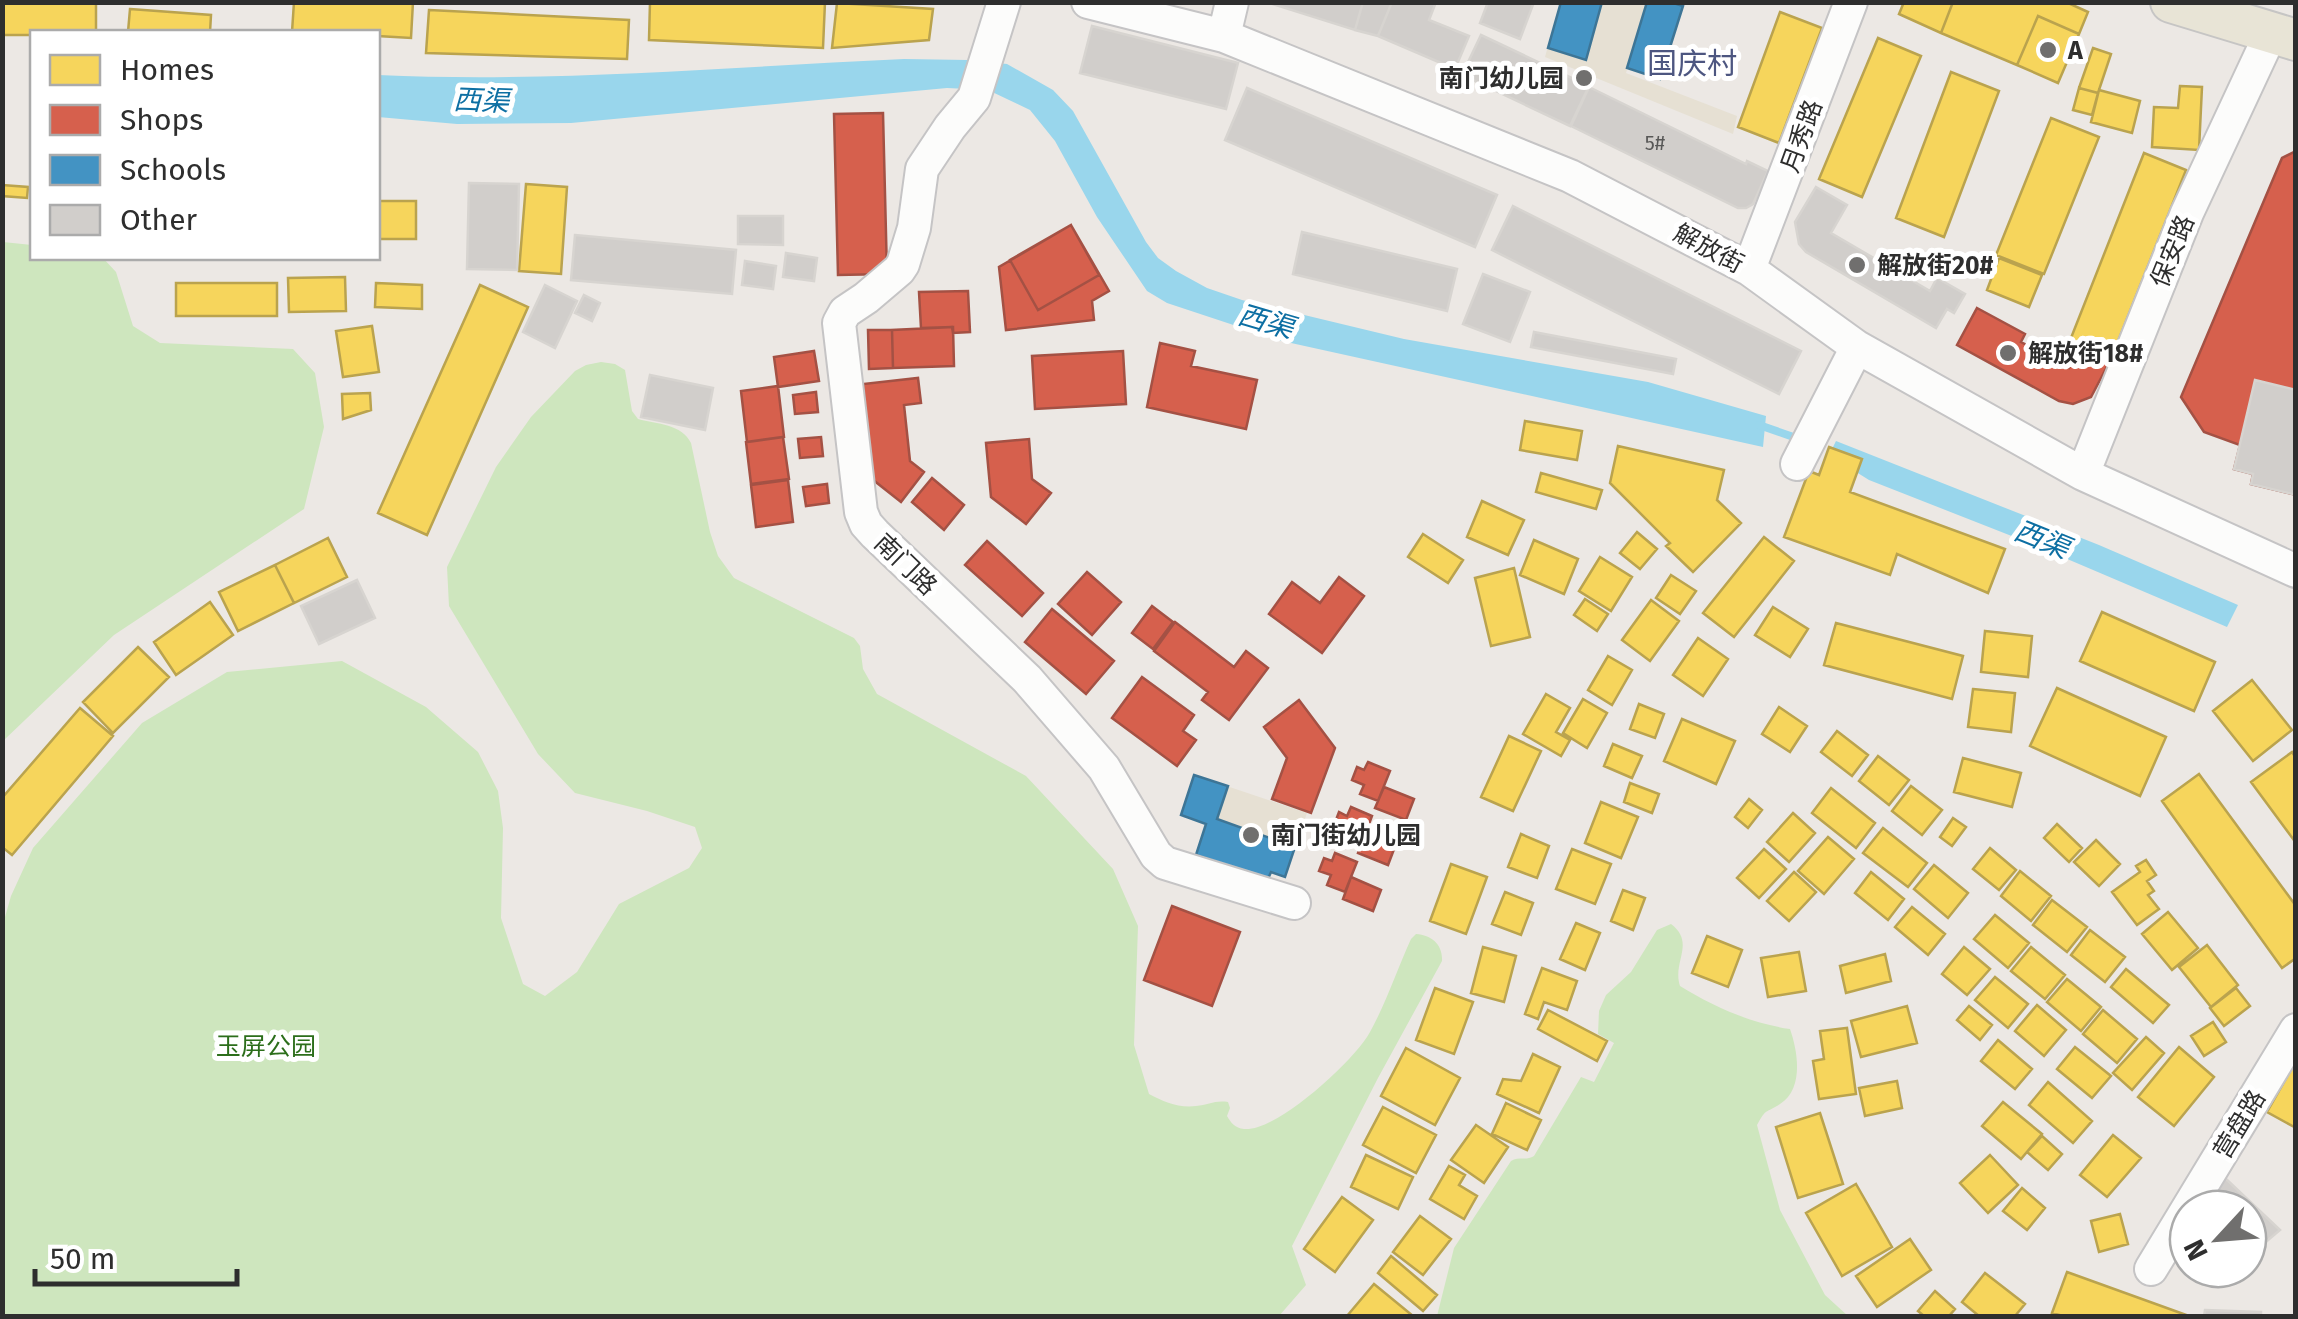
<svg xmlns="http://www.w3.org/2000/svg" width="2298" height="1319" viewBox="0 0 2298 1319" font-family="'Fira Sans','Noto Sans SC',sans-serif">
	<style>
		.education { fill: #e6e0d3 }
		.green { fill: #cee6be }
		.water { fill: #99d6ec }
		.homes { fill: #f6d55c; stroke: #baa34e; stroke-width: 2.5 }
		.shops { fill: #d6604d; stroke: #a45144; stroke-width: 2.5 }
		.schools { fill: #4393c3; stroke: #3d7596; stroke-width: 2.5 }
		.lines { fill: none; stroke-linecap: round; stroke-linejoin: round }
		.stream { stroke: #99d6ec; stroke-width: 8 }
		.building { fill: #d1cecb; stroke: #d7d4d0; stroke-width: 2.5 }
		.minor-casing { stroke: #c5c4c5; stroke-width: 36 }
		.major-casing { stroke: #c6c5c4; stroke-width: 44 }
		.minor { stroke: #fcfcfb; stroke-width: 32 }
		.major { stroke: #e8e4d6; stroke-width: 40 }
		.poi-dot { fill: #706f6e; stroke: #fff; stroke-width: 4 }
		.labels { text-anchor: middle; stroke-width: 10; stroke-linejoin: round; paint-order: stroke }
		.number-label { font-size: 20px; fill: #585857 }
		.poi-label { font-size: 25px; font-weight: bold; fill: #2e2e2e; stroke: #fff; text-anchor: start }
		.street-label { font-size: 25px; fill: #2e2e2e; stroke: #fff }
		.park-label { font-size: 25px; fill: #2c6e1b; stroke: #fff }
		.water-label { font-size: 28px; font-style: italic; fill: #0d6fa3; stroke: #fff }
		.quarter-label { font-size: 30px; fill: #4d5680; stroke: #fff }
	</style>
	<rect width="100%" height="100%" fill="#ece8e4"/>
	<path class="education" d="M1560,3H1647L1626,73L1737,116L1733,134L1545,57Z
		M1194,775L1307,813L1285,877L1271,872L1268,879L1196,855L1206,824L1181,815Z"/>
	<path class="green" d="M3,242L32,245V258H103L116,272L133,326L160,343L293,349L315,373L324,427L304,509L114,635L3,741Z
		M601,362L615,364L625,370L632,411L638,419C657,424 682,424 691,443L710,532L718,556L734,578L854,638L860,646L863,669L877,694L1026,776L1113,869L1138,926L1134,1045L1149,1094C1164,1102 1178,1108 1196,1106C1208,1105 1215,1100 1228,1102L1230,1108L1227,1116C1231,1123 1235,1128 1244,1129C1277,1132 1355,1060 1370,1032C1386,1003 1397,970 1411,939L1416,934C1432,935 1443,945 1442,961L1378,1078L1292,1246L1306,1285L1279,1316H3V924L11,896L33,848L142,723L227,672L342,661L426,707L478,752L498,791L503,828L501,918L523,984L545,996L577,972L619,904L689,868L702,848L695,827L647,811L575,793L538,754L449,606L447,567L496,467L531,417L575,371L586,365Z
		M1671,924C1696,943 1672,962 1680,986C1714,1007 1750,1023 1790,1029C1798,1052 1804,1089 1780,1104C1765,1114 1767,1107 1757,1125L1780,1210L1825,1295L1848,1316H1437L1454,1248L1511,1161C1519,1156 1527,1161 1534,1156L1581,1077L1594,1082L1614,1043L1598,1034L1599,1011L1606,995L1631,972L1657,930Z"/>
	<path class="water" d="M904,59L968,60L1007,64L1053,90L1073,111L1146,242L1158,258L1176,271L1207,288L1242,300L1404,339L1648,382L1766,416L1763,447L1282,341L1167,303L1147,291L1097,217L1055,141L1030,110L988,90L947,88L571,123L457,124L378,117V75C554,83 729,67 904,59Z
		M1836,441L2099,545L2238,605L2227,627L2032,544L1869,480L1829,455Z"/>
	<path class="homes" d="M2,2H96V32H32V35H2Z
		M294,2H413L411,38L378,36V32H292Z
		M650,2H825L823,48L649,40Z
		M1904,2H1953L1941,33L1899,14Z
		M1953,2H2066L2088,12L2079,34L2038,16L2017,65L1941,33Z
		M837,3L933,9L929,40L832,48Z
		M130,9L211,15L210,32H128Z
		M429,10L629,20L627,59L426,53Z
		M1780,12L1822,28L1779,143L1738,127Z
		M2038,16L2079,34L2058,83L2017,65Z
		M1878,38L1921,56L1862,197L1819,179Z
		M2093,48L2111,54L2098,93L2079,88Z
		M1951,72L1999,91L1944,237L1896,218Z
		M2180,86L2202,87L2199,150L2152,147L2154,107L2178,108Z
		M2079,88L2098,93L2092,115L2073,110Z
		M2099,90L2140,101L2132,133L2091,122Z
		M2051,118L2099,137L2044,274L1996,255Z
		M2144,153L2186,170L2111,359L2069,343Z
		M526,184L567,187L561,274L519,271Z
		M2,185L28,187L27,198L2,196Z
		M378,201H416V239H378Z
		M1999,258L2042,275L2029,307L1987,290Z
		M345,277L346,311L289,312L288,278Z
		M176,283H277V316H176Z
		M376,283L422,285V309L375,307Z
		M480,285L528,307L427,535L378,513Z
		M372,326L379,372L343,377L336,331Z
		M370,393L371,410L343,419L342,394Z
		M1525,421L1582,431L1577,460L1520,450Z
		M1618,446L1724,470L1717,500L1741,523L1693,572L1666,546L1670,543L1610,483Z
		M1829,447L1862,459L1850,492L2005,549L1988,593L1897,554L1890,575L1784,537L1809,471L1819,475Z
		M1541,473L1602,490L1596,509L1536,492Z
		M1482,501L1524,520L1508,555L1467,537Z
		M1637,532L1657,549L1640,569L1620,553Z
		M1423,534L1463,560L1448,583L1408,557Z
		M1764,537L1794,561L1734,637L1703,613Z
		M328,538L347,577L294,603L275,565Z
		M1534,540L1578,559L1564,594L1520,575Z
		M1600,557L1632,577L1611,611L1579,591Z
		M275,565L294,603L238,631L219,592Z
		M1514,568L1530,637L1491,646L1475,578Z
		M1671,575L1696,591L1680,614L1656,598Z
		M1585,599L1608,614L1597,631L1574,615Z
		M1651,600L1679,621L1650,661L1622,640Z
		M210,602L233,635L176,675L154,642Z
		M1773,607L1808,629L1790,657L1755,635Z
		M2102,612L2215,662L2194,711L2080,661Z
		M1836,623L1963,656L1952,699L1824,665Z
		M1985,631L2032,636L2028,677L1981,672Z
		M1698,638L1728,659L1703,696L1673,675Z
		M138,647L169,677L113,733L83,702Z
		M1608,656L1632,670L1612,705L1588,690Z
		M2252,680L2292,730L2253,761L2213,711Z
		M2057,688L2166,737L2140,796L2030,746Z
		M1973,689L2015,693L2011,732L1968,727Z
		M1546,694L1570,708L1556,732L1570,740L1561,756L1523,734Z
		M1583,699L1607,713L1587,748L1563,733Z
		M1639,704L1664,714L1655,738L1630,729Z
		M1779,707L1807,726L1790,752L1762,734Z
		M80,708L113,736L12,855L2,847V798Z
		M1682,719L1735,741L1716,784L1664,761Z
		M1837,731L1868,755L1852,776L1821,752Z
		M1509,736L1541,751L1513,811L1481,797Z
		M1613,744L1642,756L1632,778L1604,766Z
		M2292,752L2296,758V843L2251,782Z
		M1878,756L1909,780L1889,805L1859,781Z
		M1963,758L2021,773L2012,807L1954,792Z
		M2199,774L2296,906V958L2282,968L2162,801Z
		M1630,783L1659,794L1652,813L1624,802Z
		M1911,786L1942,810L1922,835L1892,811Z
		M1831,788L1875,823L1856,848L1812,813Z
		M1749,799L1762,810L1748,828L1735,817Z
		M1601,802L1638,817L1621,858L1585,843Z
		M1793,813L1815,833L1789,862L1767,842Z
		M1953,818L1966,827L1952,846L1940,837Z
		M2057,824L2082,848L2069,862L2044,838Z
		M1883,828L1927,863L1908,887L1863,853Z
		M1521,834L1549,846L1537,878L1508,867Z
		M1828,837L1854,859L1824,894L1798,871Z
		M2096,840L2120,864L2099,886L2074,862Z
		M1990,848L2016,870L1999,890L1973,869Z
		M1572,849L1611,864L1595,904L1556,889Z
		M1764,849L1786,869L1759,898L1737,878Z
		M2146,860L2156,875L2147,881L2154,891L2148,895L2159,909L2137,925L2112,892L2140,872L2136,866Z
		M1451,864L1487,877L1466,934L1430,921Z
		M1934,865L1968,893L1948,918L1914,889Z
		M2020,871L2051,896L2031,921L2001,896Z
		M1794,872L1816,892L1789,921L1767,901Z
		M1871,872L1904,899L1888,920L1855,893Z
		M1623,890L1645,898L1633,930L1611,921Z
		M1505,892L1533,903L1521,935L1492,924Z
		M2052,900L2087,927L2067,952L2033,925Z
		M1912,907L1945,934L1928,955L1895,927Z
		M2168,912L2198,948L2172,970L2142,934Z
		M1995,915L2029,943L2008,968L1974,939Z
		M1576,923L1600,933L1585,970L1560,959Z
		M2090,930L2125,957L2105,982L2071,955Z
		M1707,936L1742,950L1728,987L1692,973Z
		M2207,945L2238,985L2211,1007L2179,967Z
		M1483,947L1516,956L1504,1002L1471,993Z
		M1964,947L1990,969L1967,995L1942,974Z
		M2031,947L2065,975L2045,999L2011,971Z
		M1799,952L1806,991L1768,997L1761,958Z
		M1885,954L1891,981L1846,993L1840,966Z
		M1542,968L1577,981L1567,1010L1544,1002L1538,1019L1525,1014Z
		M2126,969L2169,1005L2153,1023L2111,987Z
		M1995,977L2028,1004L2008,1028L1975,1000Z
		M2067,979L2101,1007L2081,1031L2047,1002Z
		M1435,988L1473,1002L1454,1054L1416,1040Z
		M2236,988L2250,1006L2224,1026L2210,1008Z
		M2037,1005L2066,1030L2044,1056L2015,1031Z
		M1907,1006L1917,1043L1861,1057L1851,1021Z
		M1969,1006L1992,1025L1980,1040L1957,1020Z
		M1548,1010L1607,1041L1597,1061L1538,1029Z
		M2103,1010L2137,1039L2117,1063L2083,1034Z
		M2213,1022L2226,1042L2204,1056L2191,1036Z
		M1847,1028L1856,1094L1819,1099L1813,1061L1824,1059L1820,1031Z
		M2146,1037L2164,1053L2132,1090L2113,1073Z
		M1998,1040L2032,1069L2015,1089L1981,1061Z
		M2075,1047L2111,1076L2092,1098L2057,1069Z
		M2179,1047L2214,1077L2174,1126L2138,1097Z
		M1406,1048L1460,1078L1435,1125L1381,1096Z
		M1533,1054L1560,1067L1539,1113L1497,1094L1503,1079L1521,1081Z
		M2296,1061V1128L2267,1112Z
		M1897,1081L1902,1108L1865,1116L1859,1088Z
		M2048,1082L2092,1121L2073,1143L2029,1105Z
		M2003,1102L2042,1134L2021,1159L1982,1126Z
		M1506,1103L1541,1120L1527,1150L1492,1134Z
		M1383,1107L1436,1135L1416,1173L1363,1145Z
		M1820,1113L1843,1184L1798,1198L1776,1127Z
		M1476,1125L1508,1147L1484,1183L1451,1160Z
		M2113,1135L2141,1158L2107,1197L2080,1175Z
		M2042,1136L2062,1154L2048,1170L2027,1152Z
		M1366,1155L1413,1177L1398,1209L1351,1187Z
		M1990,1155L2018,1185L1988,1213L1960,1183Z
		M1449,1166L1465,1175L1459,1185L1477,1196L1464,1219L1430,1199Z
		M1856,1184L1892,1247L1842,1276L1806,1213Z
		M2022,1188L2045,1208L2027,1230L2003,1211Z
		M1342,1197L1373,1220L1335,1272L1304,1249Z
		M2120,1214L2128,1244L2099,1252L2091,1221Z
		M1420,1216L1451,1239L1423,1275L1393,1252Z
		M1910,1239L1931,1270L1877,1307L1856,1276Z
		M1391,1256L1437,1295L1423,1311L1378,1273Z
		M2067,1272L2189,1316H2063L2052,1313Z
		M1985,1273L2025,1304L2015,1316H1979L1962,1302Z
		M1374,1284L1413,1316H1347Z
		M1935,1291L1955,1309L1949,1316H1924L1918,1311Z"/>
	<path class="shops" d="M883,113L887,274L838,275L834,114Z
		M2296,151V495L2251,484L2253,474L2234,469L2240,445L2204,432L2181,397L2282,158Z
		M1071,225L1109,291L1092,301L1094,320L1006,330L999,267Z
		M1071,225L1099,275L1038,310L1010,260Z
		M968,291L970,332L953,333L952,327L921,328L919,292Z
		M1977,308L2025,334L2021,342L2069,368L2081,347L2111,359L2091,397L2073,404L2059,401L1957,345Z
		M953,327L954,366L893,368L892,330Z
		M868,330H892L893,368L869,369Z
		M1160,343L1195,351L1191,366L1257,380L1246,429L1147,407Z
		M814,351L819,381L778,387L774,357Z
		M1123,351L1126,404L1035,409L1032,356Z
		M918,378L921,403L904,405L910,461L924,472L901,502L872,479L863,384Z
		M778,386L784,437L747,442L741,391Z
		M816,392L818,412L795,414L793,395Z
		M783,437L789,479L751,484L746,442Z
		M821,437L823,456L800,458L798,439Z
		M1029,439L1032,479L1051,493L1026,524L991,497L986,443Z
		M932,478L964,505L944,530L912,502Z
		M788,480L793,522L756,527L751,485Z
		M827,484L829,503L806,506L803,487Z
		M987,541L1043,593L1022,616L965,565Z
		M1087,572L1121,602L1092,635L1058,604Z
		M1339,577L1364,596L1322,653L1269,614L1292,582L1320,603Z
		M1152,606L1173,622L1153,649L1132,633Z
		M1052,609L1114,661L1086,694L1025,642Z
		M1175,622L1234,667L1246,651L1268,668L1229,720L1202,700L1208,692L1154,651Z
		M1142,677L1194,715L1183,731L1196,740L1177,766L1112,718Z
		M1299,700L1335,748L1311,813L1272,799L1287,758L1264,727Z
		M1368,762L1390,771L1378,801L1360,794L1364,785L1352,780L1357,767L1364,770Z
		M1384,787L1414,799L1406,820L1375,808Z
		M1351,807L1372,816L1361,846L1342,839L1346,830L1334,825L1339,812L1347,816Z
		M1366,832L1396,844L1388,865L1358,853Z
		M1335,853L1357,862L1345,892L1327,885L1331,875L1319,871L1324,858L1332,861Z
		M1351,877L1381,890L1373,911L1343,899Z
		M1172,906L1240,932L1212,1006L1144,980Z"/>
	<path class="schools" d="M1561,2H1602L1586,60L1548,48Z
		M1647,2H1670L1683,6L1660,79L1627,68Z
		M1194,775L1228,786L1217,819L1295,847L1285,877L1271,872L1268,879L1196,855L1206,824L1181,815Z"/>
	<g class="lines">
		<path class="stream" d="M1759,425L1802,440"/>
	</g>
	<path class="building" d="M1266,2H1363L1355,30Z
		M1363,2H1392L1378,36L1355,30Z
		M1392,2H1436L1429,20L1469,36L1455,69L1378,36Z
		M1488,2H1534L1520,39L1480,23Z
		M1092,26L1238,63L1226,109L1080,73Z
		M1481,35L1589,86L1570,126L1462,75Z
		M1589,87L1746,164L1747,161L1768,171L1753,204L1746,208H1738L1571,126Z
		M1247,88L1497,195L1475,247L1225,140Z
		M469,183L519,184L517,270L467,269Z
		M1816,187L1847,205L1831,233L1930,291L1937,278L1965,294L1954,313L1947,309L1936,328L1806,252L1799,244L1795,222Z
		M1513,206L1801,351L1779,394L1492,250Z
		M738,216H783V245L738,244Z
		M1302,232L1457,269L1447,311L1293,274Z
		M575,235L736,250L732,294L571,280Z
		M786,253L817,258L814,281L783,277Z
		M745,261L776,266L773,289L742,285Z
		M1483,274L1530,292L1510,342L1463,324Z
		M545,285L577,301L555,348L523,332Z
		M584,295L600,303L592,321L575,313Z
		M1534,332L1676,359L1673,374L1531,347Z
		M650,375L713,388L705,430L641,417Z
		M2255,380L2296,390V495L2251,484L2253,474L2234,469Z
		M357,580L375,618L319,644L301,606Z
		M2225,1178L2280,1230L2248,1257V1209H2202Z
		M2205,1310L2261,1312V1316H2204Z"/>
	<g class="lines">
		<g class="minor-casing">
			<path id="minor" d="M1004,2L974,98L950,127L922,169L914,228L903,264L899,270L866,298L845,312L839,323L861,512L866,524L875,534L1027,679L1104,768L1156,855L1165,863L1294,903
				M1088,2L1224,36L1570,176L1749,269L1857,347L2083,474L2296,571
				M1224,36L1232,2
				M1749,269L1851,2
				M1797,464L1857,347
				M2083,474L2187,213L2271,33
				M2151,1269L2296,1030"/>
		</g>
		<g class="major-casing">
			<path id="major" d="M2171,2L2296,40"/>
		</g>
		<use href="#minor" class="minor"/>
		<use href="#major" class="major"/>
	</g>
	<g class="poi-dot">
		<circle cx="2048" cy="50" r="10"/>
		<circle cx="1584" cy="78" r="10"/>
		<circle cx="1857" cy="265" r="10"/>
		<circle cx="2008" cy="353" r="10"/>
		<circle cx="1251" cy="835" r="10"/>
	</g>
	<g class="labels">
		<g class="number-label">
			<text x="1655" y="150">5#</text>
		</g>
		<g class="poi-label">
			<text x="2068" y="59">A</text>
			<text x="1564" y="87" text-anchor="end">南门幼儿园</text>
			<text x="1877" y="274">解放街20#</text>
			<text x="2028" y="362">解放街18#</text>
			<text x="1271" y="844">南门街幼儿园</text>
		</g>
		<g class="street-label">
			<text transform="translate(1801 136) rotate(-70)" y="9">月秀路</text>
			<text transform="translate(1709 248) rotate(28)" y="9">解放街</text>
			<text transform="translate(2172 251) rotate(-68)" y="9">保安路</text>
			<text transform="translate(906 564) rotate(44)" y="9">南门路</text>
			<text transform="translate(2239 1124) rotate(-59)" y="9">营盘路</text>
		</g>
		<g class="park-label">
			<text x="266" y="1055">玉屏公园</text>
		</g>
		<g class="water-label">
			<text transform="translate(481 100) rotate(2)" y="10">西渠</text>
			<text transform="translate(1266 321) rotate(16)" y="10">西渠</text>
			<text transform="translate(2042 539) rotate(22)" y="10">西渠</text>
		</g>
		<g class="quarter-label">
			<text x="1692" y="74">国庆村</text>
		</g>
	</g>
	<rect width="2298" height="1319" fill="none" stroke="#2e2e2e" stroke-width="10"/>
	<rect x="30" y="30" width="350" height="230" fill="#ffffff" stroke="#ababab" stroke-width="2.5"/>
	<rect x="50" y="55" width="50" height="30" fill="#f6d55c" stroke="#ababab" stroke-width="2.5"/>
	<text x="120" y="80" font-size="30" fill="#2e2e2e">Homes</text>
	<rect x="50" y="105" width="50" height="30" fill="#d6604d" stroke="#ababab" stroke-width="2.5"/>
	<text x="120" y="130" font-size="30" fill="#2e2e2e">Shops</text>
	<rect x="50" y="155" width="50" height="30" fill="#4393c3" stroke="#ababab" stroke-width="2.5"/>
	<text x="120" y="180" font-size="30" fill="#2e2e2e">Schools</text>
	<rect x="50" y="205" width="50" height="30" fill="#d1cecb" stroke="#ababab" stroke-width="2.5"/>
	<text x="120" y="230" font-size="30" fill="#2e2e2e">Other</text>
	<g transform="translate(2218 1239) rotate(244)"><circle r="48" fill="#ffffff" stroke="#ababab" stroke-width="2.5"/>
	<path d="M0-8L18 38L0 25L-18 38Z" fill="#706f6e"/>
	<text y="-15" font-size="28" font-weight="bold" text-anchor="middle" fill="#2e2e2e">N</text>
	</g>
	<path d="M35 1269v15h202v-15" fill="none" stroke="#2e2e2e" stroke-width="5"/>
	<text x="50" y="1269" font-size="30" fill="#2e2e2e" stroke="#ffffff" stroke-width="8" paint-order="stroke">50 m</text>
</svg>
